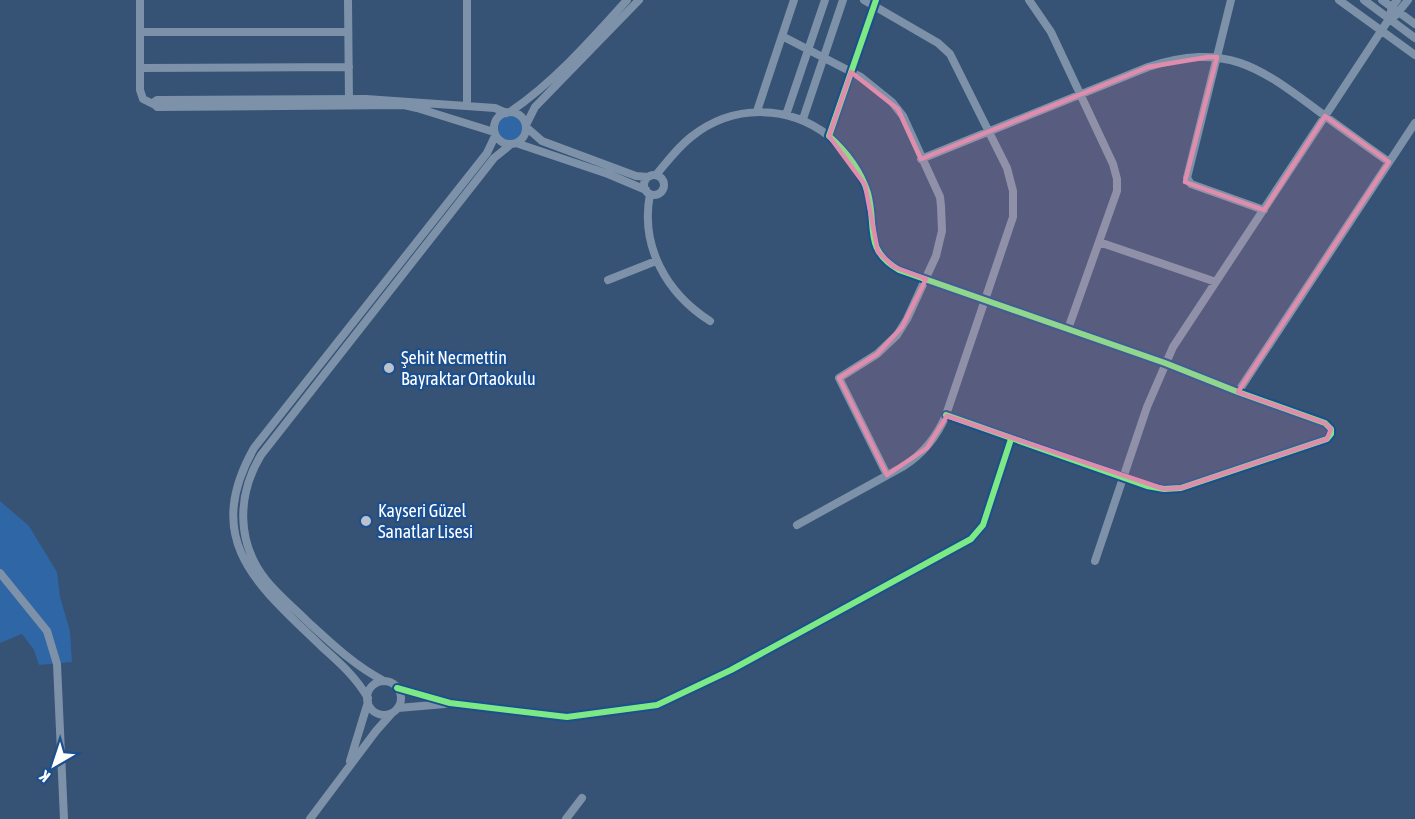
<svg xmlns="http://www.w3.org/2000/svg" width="1415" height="819" viewBox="0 0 1415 819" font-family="'Asap Condensed',sans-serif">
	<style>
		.green { fill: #2f66a5 }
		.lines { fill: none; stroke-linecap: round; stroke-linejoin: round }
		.minor { stroke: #7d92a8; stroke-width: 8 }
		.cycleway-casing { stroke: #1b4f8f; stroke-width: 10 }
		.cycleway { stroke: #7ce984; stroke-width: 6 }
		.marked { fill: #e08cad; fill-opacity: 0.2; stroke: #e08cad; stroke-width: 4.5; stroke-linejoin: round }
		.poi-dot { fill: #b9c2ce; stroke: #1b4f8f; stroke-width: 2 }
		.labels { text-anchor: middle; stroke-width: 4.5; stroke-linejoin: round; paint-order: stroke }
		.poi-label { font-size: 18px; fill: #fff; stroke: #1b4f8f; text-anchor: start }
	</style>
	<rect width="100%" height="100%" fill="#365274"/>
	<path class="green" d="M498 128a12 12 0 1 1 24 0a12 12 0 1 1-24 0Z
		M0,501L29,526L57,572L60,597L70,631L72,662L39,665L34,650L22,634L0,643Z"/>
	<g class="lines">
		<path class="minor" d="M140,0V90L143,99L153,104
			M348,0L349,102
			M467,0V106
			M876,0L829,136C846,151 861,171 868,193C877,227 863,249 899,270L1165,363L1238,392L1325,423L1331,429V434L1327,439L1181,488L1164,489L1147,486L946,415
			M1029,0L1051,32L1113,164L1117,179V191L1068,329
			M1231,0L1187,178L1191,184L1264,210
			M1339,0L1415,55
			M1364,0L1415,38
			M1382,0L1415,24
			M1396,15L1408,0
			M140,32H348
			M782,36L861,77L892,102L903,116L940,197L941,206L942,231L936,256L907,319L897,335L877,354L839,378L887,475
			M140,68L349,67
			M757,111L794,0
			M494 128a16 16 0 1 1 32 0a16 16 0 1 1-32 0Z
			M510,112C554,82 591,40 627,0
			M786,115L825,0
			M803,119L843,0
			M526,125L535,107L639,0
			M526,127L542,141L636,176L648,177
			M494,132L417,108L404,105L157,107L153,103L157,100L366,99L495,108L506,113
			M516,143L608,174L646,190
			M921,159L1148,67C1225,42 1258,66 1317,110C1341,128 1365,145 1389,162
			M656,175C667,162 677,148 691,137C732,104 788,104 829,136
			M644 185a10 10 0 1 1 20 0a10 10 0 1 1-20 0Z
			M650,194C640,246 666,293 710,321
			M1099,242L1216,282
			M608,280L656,261
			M1238,392L1415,123
			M797,525L904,466C924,453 937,437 946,415L1013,217V191L1007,168L950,54L938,43L864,0
			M1095,561L1147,407L1173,347L1389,19L1392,7L1397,0
			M0,573L47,631L57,664L64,819
			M384,681C355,666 332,644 308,622C294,608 278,595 266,580C236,542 237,495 261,455L494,158L510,145
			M367 698a17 17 0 1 1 34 0a17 17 0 1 1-34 0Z
			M397,688L450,703L567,717L657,705L731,670L971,539L983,525L1011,439
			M368,698C356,677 340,663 322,647C259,586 201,542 254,448L487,153L495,136
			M398,708L445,704
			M350,761L368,702
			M310,819L376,731L392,713
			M566,819L582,798"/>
		<g class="cycleway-casing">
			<path id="cycleway" d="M876,0L829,136C846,151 861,171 868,193C877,227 863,249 899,270L1165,363L1238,392L1325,423L1331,429V434L1327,439L1181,488L1164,489L1147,486L946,415
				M397,688L450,703L567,717L657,705L731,670L971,539L983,525L1011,439"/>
		</g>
		<use href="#cycleway" class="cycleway"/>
	</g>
	<path class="marked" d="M1208,57H1217L1185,182L1264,210L1325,116L1389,162L1238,392L1325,423L1331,429L1327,439L1181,488L1164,489L947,416L927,448L887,475L839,378L877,354L902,327L926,279L894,267L878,252L865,185L829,136L851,72L898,109L921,159L1148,67Z"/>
	<g class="poi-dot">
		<circle cx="389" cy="368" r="6"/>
		<circle cx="366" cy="521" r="6"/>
	</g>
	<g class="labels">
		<g class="poi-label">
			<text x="401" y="364">Şehit Necmettin<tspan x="401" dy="21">Bayraktar Ortaokulu</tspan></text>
			<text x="378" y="517">Kayseri Güzel<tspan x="378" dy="21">Sanatlar Lisesi</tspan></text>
		</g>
	</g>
	<g transform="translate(54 765) rotate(219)" stroke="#1b4f8f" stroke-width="4.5" paint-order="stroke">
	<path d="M0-4.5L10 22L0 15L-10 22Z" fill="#ffffff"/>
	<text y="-9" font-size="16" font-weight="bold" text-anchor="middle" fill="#ffffff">K</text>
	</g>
</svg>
